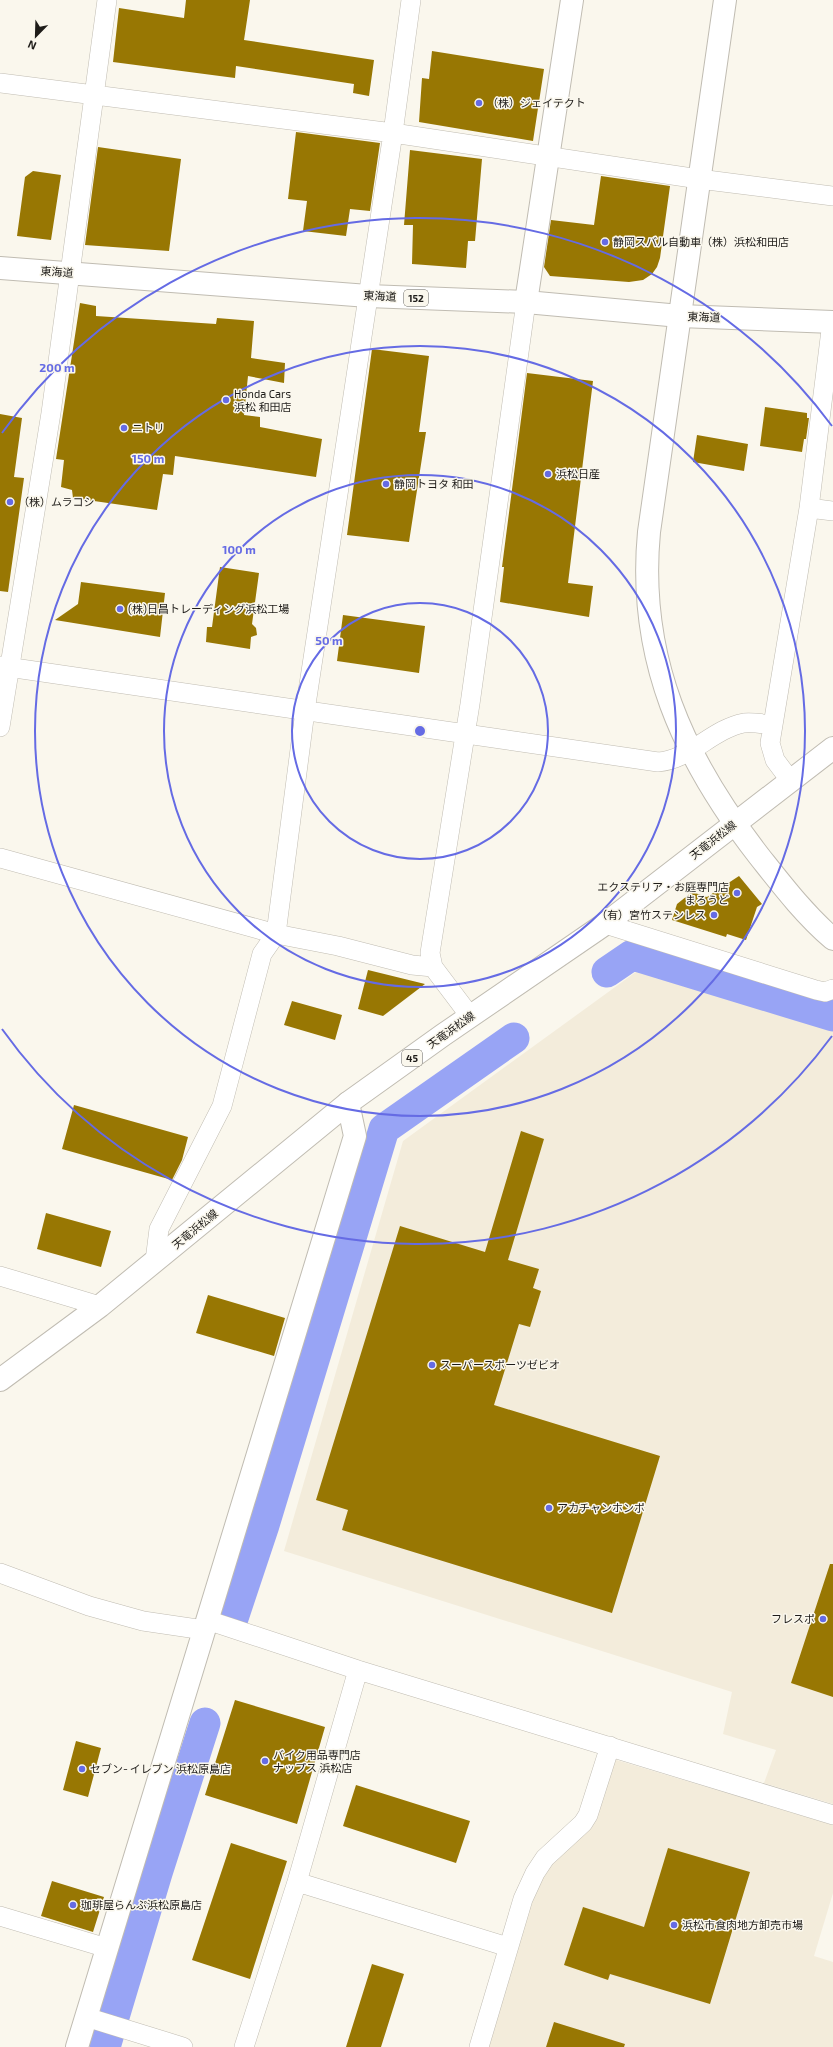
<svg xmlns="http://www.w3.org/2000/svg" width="833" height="2047" viewBox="0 0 833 2047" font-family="'Exo 2','Noto Sans JP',sans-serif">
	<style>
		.built { fill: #f3ecdb }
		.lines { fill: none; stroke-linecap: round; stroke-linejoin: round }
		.river { stroke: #98a4f5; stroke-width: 31 }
		.building { fill: #987703 }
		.minor-casing { stroke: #c0bcb2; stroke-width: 20 }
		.tertiary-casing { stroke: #c0bcb2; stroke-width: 24 }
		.primary-casing { stroke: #c0bcb2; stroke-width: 24 }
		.trunk-casing { stroke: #c0bcb2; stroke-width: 24 }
		.minor { stroke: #fff; stroke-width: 19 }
		.tertiary { stroke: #fff; stroke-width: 22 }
		.primary { stroke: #fff; stroke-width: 22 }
		.trunk { stroke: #fff; stroke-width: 22 }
		.ring { fill: none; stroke: #656be4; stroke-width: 2 }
		.poi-dot { fill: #656be4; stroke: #faf7ed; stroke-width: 1.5 }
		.labels { text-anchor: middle; stroke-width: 3; stroke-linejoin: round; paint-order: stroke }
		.shield { fill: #faf7ed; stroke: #605e59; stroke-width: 1 }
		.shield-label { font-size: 10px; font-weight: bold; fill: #1e1c19 }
		.poi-label { font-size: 11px; fill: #1e1c19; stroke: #faf7ed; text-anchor: start }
		.street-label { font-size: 11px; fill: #1e1c19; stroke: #faf7ed }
		.centre { fill: #656be4; stroke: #faf7ed; stroke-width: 2 }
		.ring-label { font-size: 12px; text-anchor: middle; font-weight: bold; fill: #656be4; stroke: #faf7ed; stroke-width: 3; stroke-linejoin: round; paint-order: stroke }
	</style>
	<rect width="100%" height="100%" fill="#faf7ed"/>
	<path class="built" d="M640,969L833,1031V1804L764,1783L776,1750L723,1734L732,1692L284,1551L403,1141Z
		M613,1759L833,1825V1893L814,1956L833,1962V2047H488L535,1888Z"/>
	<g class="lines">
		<path class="river" d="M607,972L632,955L636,956L833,1016
			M232,1621L264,1525L384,1129L514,1038
			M105,2047L157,1873L205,1723"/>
	</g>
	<path class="building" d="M186,0H250L244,40L374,60L369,96L353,93L354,84L236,66L235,78L113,62L119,8L184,18Z
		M432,51L544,69L533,141L419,122L422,78L429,79Z
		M296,132L380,143L370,211L350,209L346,236L303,231L307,201L288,199Z
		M98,147L181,159L169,251L85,245Z
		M410,150L482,159L475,241H468L466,268L412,264L413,225H404Z
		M33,171L61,175L51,240L17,236L25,177Z
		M601,176L670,186L660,258L657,267L652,274L643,280L629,282L550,276L544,267L551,220L594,225Z
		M80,303L96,306V316L216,324L217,318L254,321L251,358L285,363L284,383L248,376L244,415L260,417V427L322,439L316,477L175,456L173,475L163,474L157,510L73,498L72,490L61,487L64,460L56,459Z
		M372,349L429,356L419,432H426L409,542L347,535Z
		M527,373L593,381L568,583L593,586L589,617L500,602L504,567H502Z
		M765,407L807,413V418H809L806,439H804L802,452L760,446Z
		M0,414L22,418L14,477L24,478L8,592L0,591Z
		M697,435L748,444L744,471L693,462Z
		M220,567L259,573L252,624L256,628L257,635L251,637L250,649L206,642L207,627H212Z
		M81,582L165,593L160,637L55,620L78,604Z
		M343,615L425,626L419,673L337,661Z
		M739,876L762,904L757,907L746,940L727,934L726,937L672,920L677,904L692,892L707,897Z
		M368,970L425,984L383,1016L358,1009Z
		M292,1001L342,1015L335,1040L284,1025Z
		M74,1105L188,1137L182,1160L172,1180L62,1149Z
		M521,1131L544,1139L508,1260L539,1269L533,1288L541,1291L530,1327L519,1324L494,1405L660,1456L612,1613L342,1530L348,1510L316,1500L400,1226L485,1252Z
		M46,1213L111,1231L101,1267L37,1249Z
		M208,1295L285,1318L274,1356L196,1333Z
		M830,1564H833V1697L791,1683Z
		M235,1700L325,1727L297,1824L205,1795Z
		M76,1741L101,1748L88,1797L63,1790Z
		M356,1785L470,1821L456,1863L343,1826Z
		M231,1843L287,1861L250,1979L192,1960Z
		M668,1848L750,1872L710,2004L610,1974L608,1980L564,1965L583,1907L644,1927Z
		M52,1881L104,1897L93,1932L41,1916Z
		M372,1964L404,1974L381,2047H346Z
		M554,2022L625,2044L624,2047H546Z"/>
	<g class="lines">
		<g class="minor-casing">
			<path id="minor" d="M0,83L393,133L699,179L833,196
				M809,508L833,511
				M0,666C220,696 439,730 658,762C690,760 712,729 744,723C753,722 764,724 772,725
				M0,727L51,413L107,0
				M790,780L775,760L770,743L809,508L832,322
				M0,858L276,934L338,946L412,965L433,967L470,1016
				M605,924L816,990L825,992L833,989
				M433,967L430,953L470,704L526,302
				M155,1261L159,1229L222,1106L262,954L276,934L305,711L393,133L411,0
				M0,1276L100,1306
				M0,1573L89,1606L143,1621L204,1630
				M207,1620L358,1670L833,1815
				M297,1882L508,1947
				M0,1916L107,1948
				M86,2017L183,2047
				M244,2047L297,1882L358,1670
				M479,2047L523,1899L535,1873L545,1858L583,1823L588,1815L610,1746"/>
		</g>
		<g class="tertiary-casing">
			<path id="tertiary" d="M725,0L649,532C637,658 683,758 759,856C782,885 804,914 833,939
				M526,302L572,0
				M77,2047L355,1136L348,1103"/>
		</g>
		<g class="primary-casing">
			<path id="primary" d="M0,1380L100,1306L348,1103L443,1035L605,924L833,748"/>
		</g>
		<g class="trunk-casing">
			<path id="trunk" d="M0,268L368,296L526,302L680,316L833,322"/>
		</g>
		<use href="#minor" class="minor"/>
		<use href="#tertiary" class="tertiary"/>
		<use href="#primary" class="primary"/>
		<use href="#trunk" class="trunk"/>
	</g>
	<g class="ring">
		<circle cx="420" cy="731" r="128"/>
		<circle cx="420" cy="731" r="256"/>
		<circle cx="420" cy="731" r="385"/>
		<path d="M832 1036A513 513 0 0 1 2 1029M2 433A513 513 0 0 1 832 426"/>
	</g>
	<g class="poi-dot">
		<circle cx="479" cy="103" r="4"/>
		<circle cx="605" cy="242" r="4"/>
		<circle cx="226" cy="400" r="4"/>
		<circle cx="124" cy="428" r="4"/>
		<circle cx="548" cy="474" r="4"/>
		<circle cx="386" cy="484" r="4"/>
		<circle cx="10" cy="502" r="4"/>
		<circle cx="120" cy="609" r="4"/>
		<circle cx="737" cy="893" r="4"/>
		<circle cx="714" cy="915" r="4"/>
		<circle cx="432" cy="1365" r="4"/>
		<circle cx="549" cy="1508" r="4"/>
		<circle cx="823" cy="1619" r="4"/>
		<circle cx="265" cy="1761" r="4"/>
		<circle cx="82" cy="1769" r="4"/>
		<circle cx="73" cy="1905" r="4"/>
		<circle cx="674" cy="1925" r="4"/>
	</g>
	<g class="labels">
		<g class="shield">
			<rect x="404" y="290" width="24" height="16" rx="3"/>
			<rect x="402" y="1050" width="20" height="16" rx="3"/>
		</g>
		<g class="shield-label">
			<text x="416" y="302">152</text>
			<text x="412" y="1062">45</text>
		</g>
		<g class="poi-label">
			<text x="487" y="107">（株）ジェイテクト</text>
			<text x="613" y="246">静岡スバル自動車（株）浜松和田店</text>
			<text x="234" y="398">Honda Cars<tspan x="234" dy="13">浜松 和田店</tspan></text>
			<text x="132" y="432">ニトリ</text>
			<text x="556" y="478">浜松日産</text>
			<text x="394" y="488">静岡トヨタ 和田</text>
			<text x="18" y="506">（株）ムラコシ</text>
			<text x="128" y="613">(株)日昌トレーディング浜松工場</text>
			<text x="729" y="891" text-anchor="end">エクステリア・お庭専門店<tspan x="729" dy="13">まろうど</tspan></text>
			<text x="706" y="919" text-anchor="end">（有）宮竹ステンレス</text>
			<text x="440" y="1369">スーパースポーツゼビオ</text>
			<text x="557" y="1512">アカチャンホンポ</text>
			<text x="815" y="1623" text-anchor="end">フレスポ</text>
			<text x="273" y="1759">バイク用品専門店<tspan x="273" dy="13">ナップス 浜松店</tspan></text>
			<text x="90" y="1773">セブン‐イレブン 浜松原島店</text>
			<text x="81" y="1909">珈琲屋らんぷ浜松原島店</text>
			<text x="682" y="1929">浜松市食肉地方卸売市場</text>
		</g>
		<g class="street-label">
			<text transform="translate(57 272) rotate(4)" y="4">東海道</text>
			<text transform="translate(380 296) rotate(3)" y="4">東海道</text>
			<text transform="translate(704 317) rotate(2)" y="4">東海道</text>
			<text transform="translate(713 840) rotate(-38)" y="4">天竜浜松線</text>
			<text transform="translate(451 1030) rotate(-35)" y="4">天竜浜松線</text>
			<text transform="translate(195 1229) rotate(-39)" y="4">天竜浜松線</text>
		</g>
	</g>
	<circle cx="420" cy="731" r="6" class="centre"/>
	<g class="ring-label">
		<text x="57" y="372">200 m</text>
		<text x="148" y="463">150 m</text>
		<text x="239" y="554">100 m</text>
		<text x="329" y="645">50 m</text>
	</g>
	<g transform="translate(36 36) rotate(203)" stroke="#faf7ed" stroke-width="3" paint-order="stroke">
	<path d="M0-3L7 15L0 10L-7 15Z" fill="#1e1c19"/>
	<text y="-6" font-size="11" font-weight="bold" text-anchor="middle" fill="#1e1c19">N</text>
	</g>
</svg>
